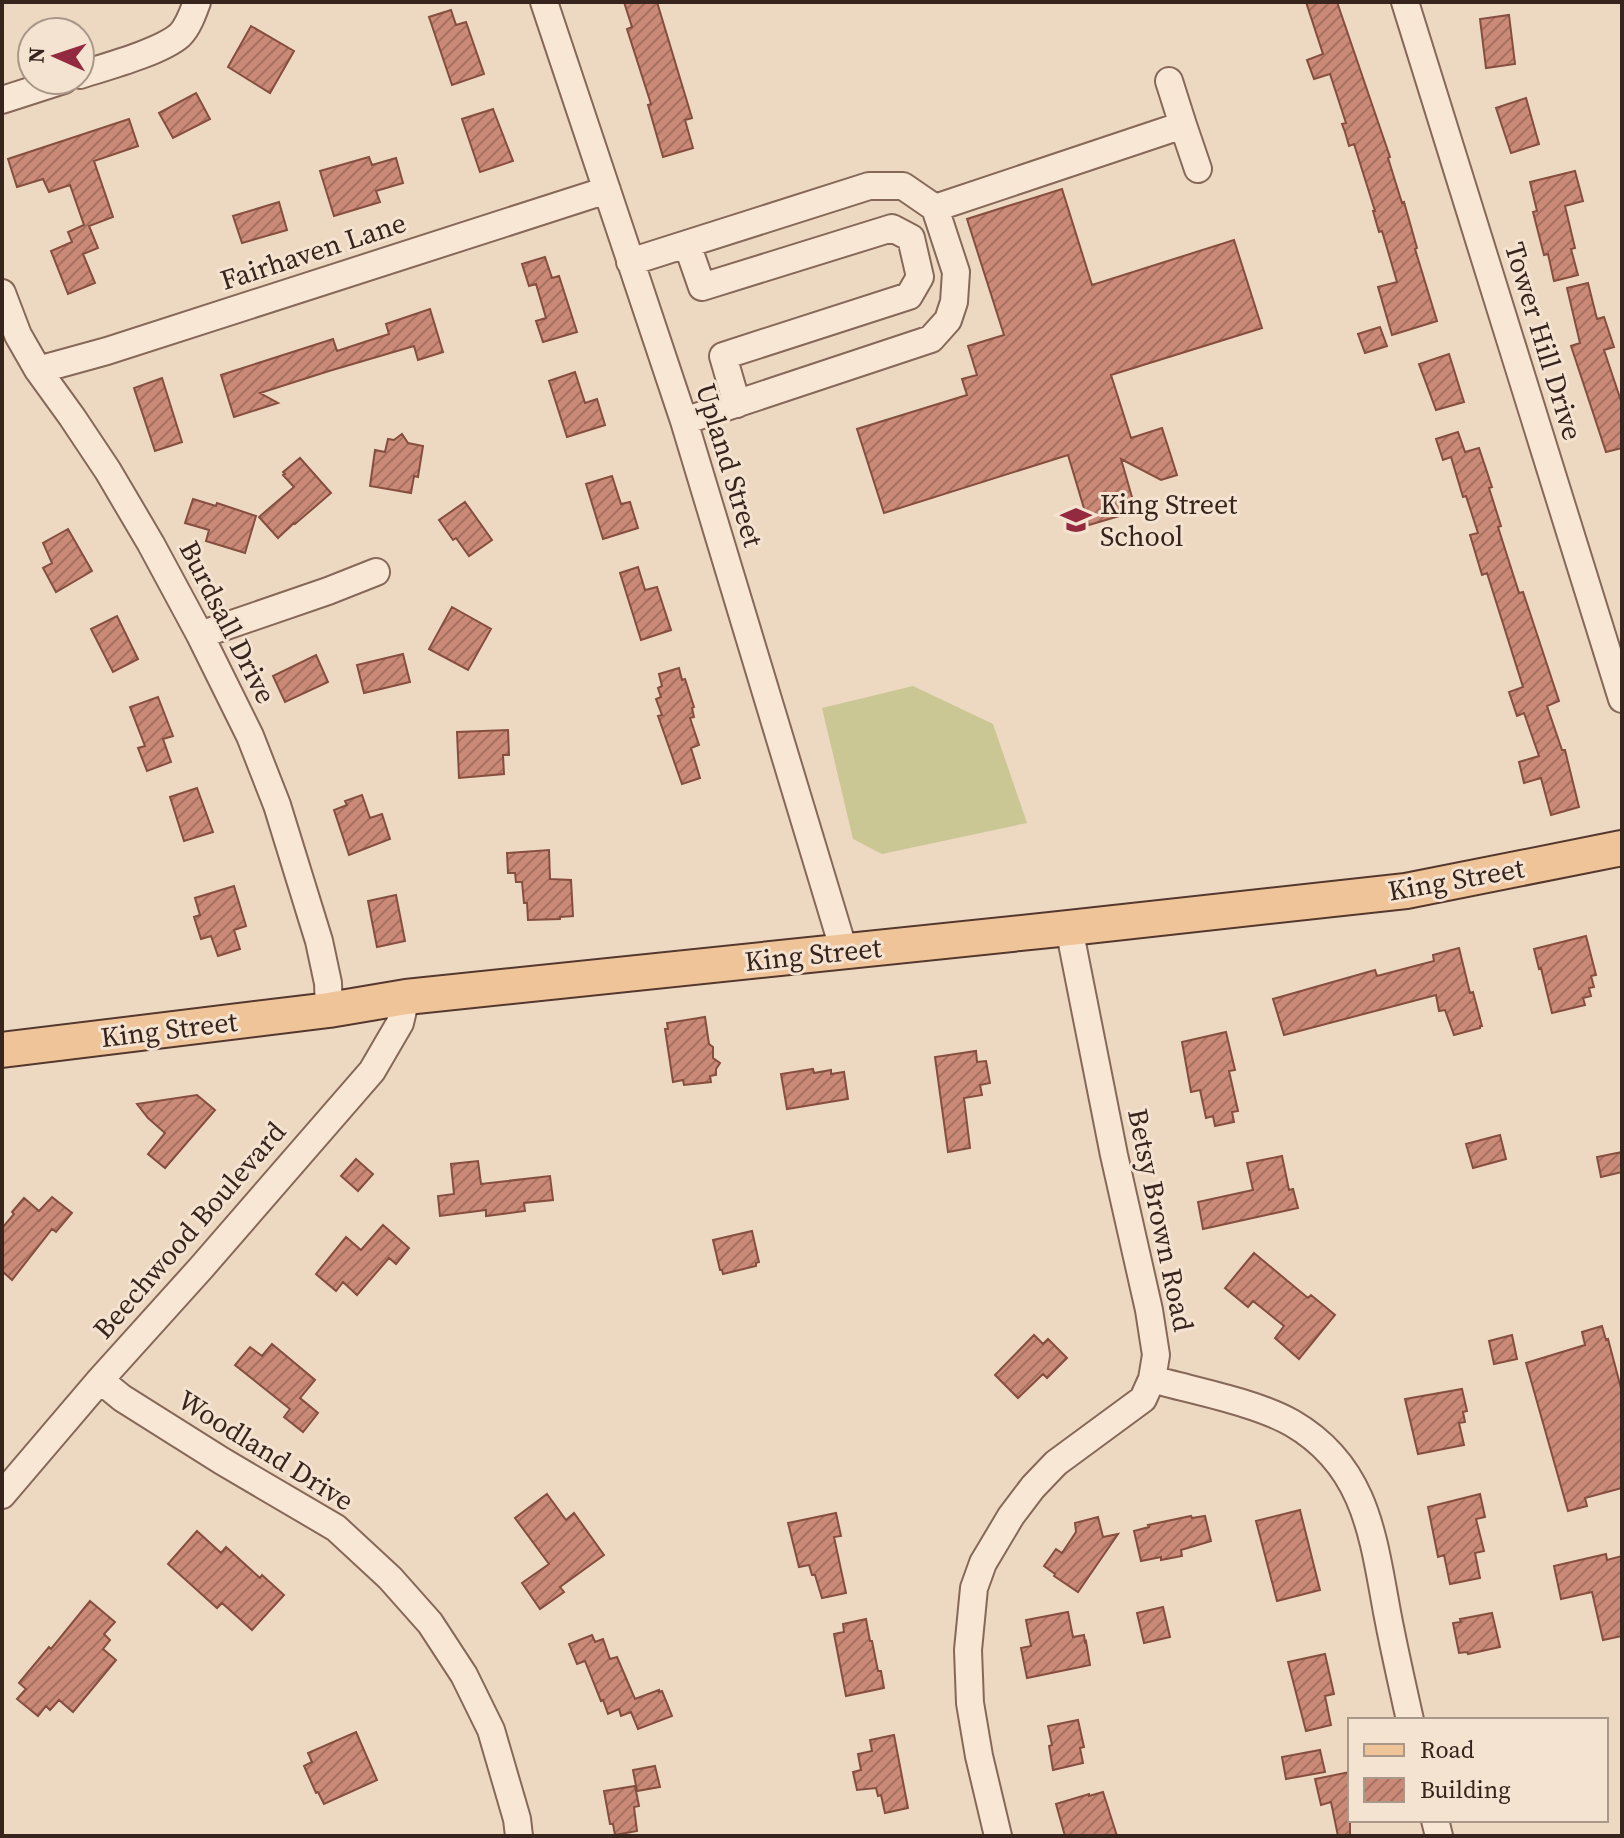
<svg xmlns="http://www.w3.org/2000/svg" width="1624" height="1838" viewBox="0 0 1624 1838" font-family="'Source Serif 4',serif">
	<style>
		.garden { fill: #cbc795 }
		.building { fill: url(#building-hatch); stroke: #854e3f; stroke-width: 2 }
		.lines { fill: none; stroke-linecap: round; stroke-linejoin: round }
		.minor-casing { stroke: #866859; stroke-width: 30 }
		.major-casing { stroke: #54382d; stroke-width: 38 }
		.minor { stroke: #f8e7d4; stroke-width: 26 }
		.major { stroke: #f0c499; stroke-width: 34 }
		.labels { text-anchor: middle; stroke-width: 6; stroke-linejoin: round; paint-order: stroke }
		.street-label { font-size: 28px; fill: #36241d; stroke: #f5e3d1 }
		.poi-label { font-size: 28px; fill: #36241d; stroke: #f5e3d1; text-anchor: start }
	</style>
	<defs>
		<pattern id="building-hatch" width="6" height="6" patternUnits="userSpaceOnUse" patternTransform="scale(2)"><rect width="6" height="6" fill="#cb8a77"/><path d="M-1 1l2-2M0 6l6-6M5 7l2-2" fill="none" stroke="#a67161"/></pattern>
	</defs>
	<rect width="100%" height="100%" fill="#edd8c1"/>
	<path class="garden" d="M913,686L993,724L1027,823L882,854L853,839L822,708Z"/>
	<path class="building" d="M624,2H657L692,118L685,120L693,148L663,157L648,105L651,104L627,29L632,27Z
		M1306,2H1337L1390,157L1388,158L1402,203L1404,202L1417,248L1415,249L1437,321L1392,335L1378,287L1397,282L1382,231L1379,232L1373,211H1375L1354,144L1349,146L1345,132L1342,124L1346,123L1330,74L1314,79L1307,60L1323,54Z
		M451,10L456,25L466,22L484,74L452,85L429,17Z
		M1509,15L1515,64L1486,68L1480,19Z
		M251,26L294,51L270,93L228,67Z
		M196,93L210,119L173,138L159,113Z
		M1526,98L1539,144L1511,153L1496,108Z
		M493,109L513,161L480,172L462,119Z
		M129,119L138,146L94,161L113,217L89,226L98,248L83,254L95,283L68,294L51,251L72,242L68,232L84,225L70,185L49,192L43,179L17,187L8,159Z
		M369,157L372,165L396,158L403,183L376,191L380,202L334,216L320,171Z
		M1575,171L1583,201L1565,206L1575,248L1571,249L1578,275L1554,281L1548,254L1544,255L1533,212L1537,211L1530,182Z
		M1062,189L1092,285L1234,240L1262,328L1111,375L1131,438L1162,428L1177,475L1161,480L1121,459L1136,511L1089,525L1068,455L884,513L857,429L967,395L962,379L977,375L968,346L1004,335L967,219Z
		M279,202L287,230L242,243L233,216Z
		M545,257L552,278L559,276L577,332L543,342L536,321L546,318L536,284L529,286L522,264Z
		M1588,283L1597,319L1604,317L1614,347L1604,350L1622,404V448L1606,452L1571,346L1580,343L1567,288Z
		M430,309L443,352L418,360L414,346L329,371L260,393L278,403L234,417L221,375L333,339L337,351L389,334L386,324Z
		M1380,327L1387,346L1365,353L1358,334Z
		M1449,354L1464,402L1436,410L1419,364Z
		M575,372L585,403L597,399L605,425L567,437L549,381Z
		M162,378L182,442L155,451L134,388Z
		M1458,432L1465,452L1479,448L1492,487L1489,488L1501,526L1498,527L1519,593L1523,592L1530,613L1559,701L1547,706L1562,750H1565L1579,807L1551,815L1541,778L1524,783L1519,762L1539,756L1524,713L1517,716L1509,692L1523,687L1487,573L1482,575L1470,535L1478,533L1466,496L1463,497L1451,457L1443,460L1436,439Z
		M402,434L408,443L423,446L418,477L414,476L411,493L370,486L375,450L385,452L388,439L394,440Z
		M300,458L331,493L295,524L294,523L278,538L259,517L294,487L283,475L285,474L283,472Z
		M612,476L621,504L630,502L638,528L603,539L586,484Z
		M193,499L216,506L217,503L256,516L245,553L206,541L209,530L185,523Z
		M465,502L492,540L469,556L456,538L453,540L439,520Z
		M68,529L92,571L56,592L43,568L52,563L43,543Z
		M638,567L645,590L657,587L671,630L641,640L620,573Z
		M452,607L491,629L468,670L429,649Z
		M117,616L138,659L113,672L91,629Z
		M403,654L410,682L364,693L357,665Z
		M316,655L328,682L285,702L273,676Z
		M679,668L682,680L685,679L694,707L692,708L694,717L690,718L699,745L691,748L700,778L682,784L658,716L662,715L656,699L661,697L658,688L662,686L659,674Z
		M158,697L173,736L163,739L171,762L147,771L138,748L145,746L130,707Z
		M508,730L509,755H503L504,774L459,778L457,732Z
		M197,788L213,832L184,841L170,797Z
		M362,795L370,818L382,814L390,839L349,855L334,810L347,805L345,801Z
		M549,850L550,879L571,880L573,916L560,917V919L528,920L527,903H524L522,882H516L515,873H508L507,853Z
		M234,886L246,926L234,930L240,949L218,956L211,936L201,939L194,917L200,915L195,898Z
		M396,895L405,941L377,947L368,901Z
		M1586,936L1596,975L1591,976L1594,987L1589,988L1591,996L1583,998L1585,1005L1552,1013L1541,968L1539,969L1534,949Z
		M1459,948L1470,993L1473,992L1482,1026H1480V1028L1454,1035L1445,1010L1439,1011L1436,995L1284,1035L1273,999L1375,970L1377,976L1434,961L1433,955Z
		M705,1017L709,1044L713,1047V1058L720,1063L716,1069V1075L710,1076L711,1082L684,1085L683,1080L673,1082L665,1029H668L667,1023Z
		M1226,1032L1235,1070L1229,1071L1238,1111L1232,1112L1234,1122L1215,1126L1213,1116L1206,1118L1200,1090L1191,1092L1182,1042Z
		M976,1051L977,1062L986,1061L990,1083L980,1085L982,1095L964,1098L970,1148L948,1152L935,1057Z
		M813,1069L814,1073L831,1070V1074L844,1072L848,1099L787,1109L781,1074Z
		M197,1095L215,1110L165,1168L148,1154L165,1133L148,1118L137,1104Z
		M1500,1135L1506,1159L1473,1168L1466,1144Z
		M1622,1152V1172L1601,1177L1597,1157Z
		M1282,1156L1289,1190L1293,1189L1298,1208L1203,1229L1198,1202L1253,1190L1247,1163Z
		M356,1159L373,1174L358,1191L341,1176Z
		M478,1161L481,1184L550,1176L553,1200L524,1203L525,1211L486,1216V1210L440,1216L438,1196L454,1194L451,1164Z
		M52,1197L72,1213L56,1232L52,1229L12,1280L2,1271V1228L14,1214L12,1212L24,1198L39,1211Z
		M383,1225L409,1248L396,1264L389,1258L357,1295L343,1282L336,1291L316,1274L346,1237L361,1250Z
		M752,1231L759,1262L756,1263V1266L723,1274L722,1270H720L713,1240Z
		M1254,1253L1308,1298L1311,1295L1335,1315L1299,1359L1275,1338L1284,1326L1253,1301L1248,1307L1225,1288Z
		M1602,1326L1606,1340L1608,1339L1622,1392V1488L1585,1498L1587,1506L1568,1511L1526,1363L1585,1345L1582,1332Z
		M1034,1335L1043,1344L1048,1339L1067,1358L1047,1378L1043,1374L1018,1398L995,1375Z
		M1512,1335L1517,1359L1494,1364L1489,1341Z
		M272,1344L315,1380L300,1398L318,1413L303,1432L284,1417L290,1409L235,1365L250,1347L262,1356Z
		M1462,1389L1467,1411L1463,1412L1465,1422L1459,1423L1464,1445L1418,1454L1405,1399Z
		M547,1494L566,1520L574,1513L604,1555L560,1587L564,1592L540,1609L522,1583L549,1564L515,1518Z
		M1480,1494L1485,1517L1476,1519L1484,1551L1475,1553L1480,1578L1450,1584L1444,1555L1438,1557L1428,1507Z
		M1300,1510L1320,1590L1277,1601L1256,1521Z
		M836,1513L841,1536L834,1537L846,1593L822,1598L815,1575H812L809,1565L799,1567L788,1523Z
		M1191,1516L1192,1518L1205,1516L1211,1541L1181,1550L1182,1556L1161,1560V1557L1141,1561L1134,1531L1149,1527L1148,1525Z
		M1098,1517L1103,1537L1118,1534L1078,1592L1054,1576L1055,1574L1044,1566L1056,1549L1062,1553L1076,1532L1075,1523Z
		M197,1531L221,1553L226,1547L260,1578L262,1575L284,1595L252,1630L222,1603L217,1608L168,1564Z
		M1606,1554L1607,1560L1622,1556V1636L1603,1640L1592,1592L1561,1599L1554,1566Z
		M90,1601L115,1622L104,1634L110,1640L103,1649L116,1660L73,1712L59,1700L50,1710L46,1706L38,1716L17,1699L26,1689L19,1683L49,1647L51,1649Z
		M1163,1607L1170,1637L1144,1643L1137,1613Z
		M1068,1612L1073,1637L1084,1635L1085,1642L1086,1641L1090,1665L1027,1678L1021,1648L1031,1646L1026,1620Z
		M1492,1613L1500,1647L1468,1654L1467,1652L1459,1653L1453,1623L1461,1622L1460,1619Z
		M866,1619L870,1641H872L878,1671H881L884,1688L846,1696L834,1634L844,1632L843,1624Z
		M592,1635L595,1642L603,1639L610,1659L617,1657L635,1699L659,1690V1692L662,1691L672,1716L638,1729L631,1712L621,1716L619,1709L608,1714L603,1700L601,1701L585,1661L577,1664L569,1644Z
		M1325,1654L1334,1694L1325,1696L1331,1725L1306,1731L1288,1662Z
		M1078,1720L1084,1747L1080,1748L1083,1763L1053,1770L1049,1746L1052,1745L1048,1726Z
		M356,1732L377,1780L324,1804L318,1792L316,1793L304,1766L312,1762L308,1753Z
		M894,1735L908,1808L885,1813L881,1795L878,1796L876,1788L857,1790L853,1772L861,1770L858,1754L872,1751L870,1740Z
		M1320,1750L1325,1772L1286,1779L1282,1757Z
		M655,1766L660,1787L637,1791L633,1770Z
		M1350,1772V1836H1338L1331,1802L1321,1805L1315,1779Z
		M635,1786L639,1806L634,1807L637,1831L615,1835L613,1824H610L604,1791Z
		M1103,1792L1117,1836H1065L1056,1804L1089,1794V1796Z"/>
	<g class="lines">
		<g class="minor-casing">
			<path id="minor" d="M544,2L684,421L844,951
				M1405,2L1622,699
				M80,75C105,67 161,52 180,35C188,27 193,13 197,2
				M2,100L64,80
				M1183,125L1198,169
				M935,208L1183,125L1169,81
				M687,244L702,287L892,228L911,238L920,277L909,296L723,356L737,404
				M630,262L869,186H903L935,208L956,272L954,302L948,320L931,339L684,421
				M2,293L18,335L38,370L72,417L108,471L151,544L200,635L250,736L277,805L319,941L328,983L329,1010
				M38,370L107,351L607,190
				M200,635L328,591L376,572
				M1152,1379C1194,1391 1255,1402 1292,1423C1366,1466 1373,1536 1387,1612C1394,1649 1402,1684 1410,1720
				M100,1380L122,1398L222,1461L336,1528L390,1578L430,1623L464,1675L491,1730L517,1819L519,1836
				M2,1495L100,1380L201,1268L372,1071L400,1023L406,997
				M1435,1820L1439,1836
				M998,1836L979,1756L970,1703L968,1650L974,1588L983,1563L1011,1516L1033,1487L1056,1463L1143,1399L1152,1379L1156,1355L1149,1310L1114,1155L1069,928"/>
		</g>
		<g class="major-casing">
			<path id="major" d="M2,1050L329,1010L406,997L1069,928L1406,891L1622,848"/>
		</g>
		<use href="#minor" class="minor"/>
		<use href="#major" class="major"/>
	</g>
	<defs>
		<g id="school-bare" transform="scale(2.4)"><path d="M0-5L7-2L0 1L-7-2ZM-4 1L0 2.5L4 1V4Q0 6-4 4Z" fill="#942a3f" stroke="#f5e3d1" stroke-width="2.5" paint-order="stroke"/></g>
	</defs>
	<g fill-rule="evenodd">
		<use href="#school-bare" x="1076" y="520"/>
	</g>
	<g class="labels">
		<g class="street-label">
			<text transform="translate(313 251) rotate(-18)" y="10">Fairhaven Lane</text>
			<text transform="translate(1544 341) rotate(73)" y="10">Tower Hill Drive</text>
			<text transform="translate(730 465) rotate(73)" y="10">Upland Street</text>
			<text transform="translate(228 622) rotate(63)" y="10">Burdsall Drive</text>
			<text transform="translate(1456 879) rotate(-10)" y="10">King Street</text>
			<text transform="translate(813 954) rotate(-6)" y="10">King Street</text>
			<text transform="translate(169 1029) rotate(-7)" y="10">King Street</text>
			<text transform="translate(1161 1220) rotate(78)" y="10">Betsy Brown Road</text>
			<text transform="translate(189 1230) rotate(-49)" y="10">Beechwood Boulevard</text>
			<text transform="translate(266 1450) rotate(32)" y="10">Woodland Drive</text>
		</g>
		<g class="poi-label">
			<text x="1100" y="514">King Street<tspan x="1100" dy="32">School</tspan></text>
		</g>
	</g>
	<rect width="1624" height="1838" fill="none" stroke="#36241d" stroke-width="8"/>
	<rect x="1348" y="1718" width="260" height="104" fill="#f5e3d1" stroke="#a99789" stroke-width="2"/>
	<rect x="1364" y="1744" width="40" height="12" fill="#f0c499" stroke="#a99789" stroke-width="2"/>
	<text x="1420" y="1758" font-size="24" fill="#36241d">Road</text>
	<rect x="1364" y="1778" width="40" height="24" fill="url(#building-hatch)" stroke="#a99789" stroke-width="2"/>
	<text x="1420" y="1798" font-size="24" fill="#36241d">Building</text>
	<g transform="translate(56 56) rotate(273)"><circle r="38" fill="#f5e3d1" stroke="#a99789" stroke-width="2"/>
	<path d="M0-6L14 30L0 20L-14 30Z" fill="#942a3f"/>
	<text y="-12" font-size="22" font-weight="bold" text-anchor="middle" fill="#36241d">N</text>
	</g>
</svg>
